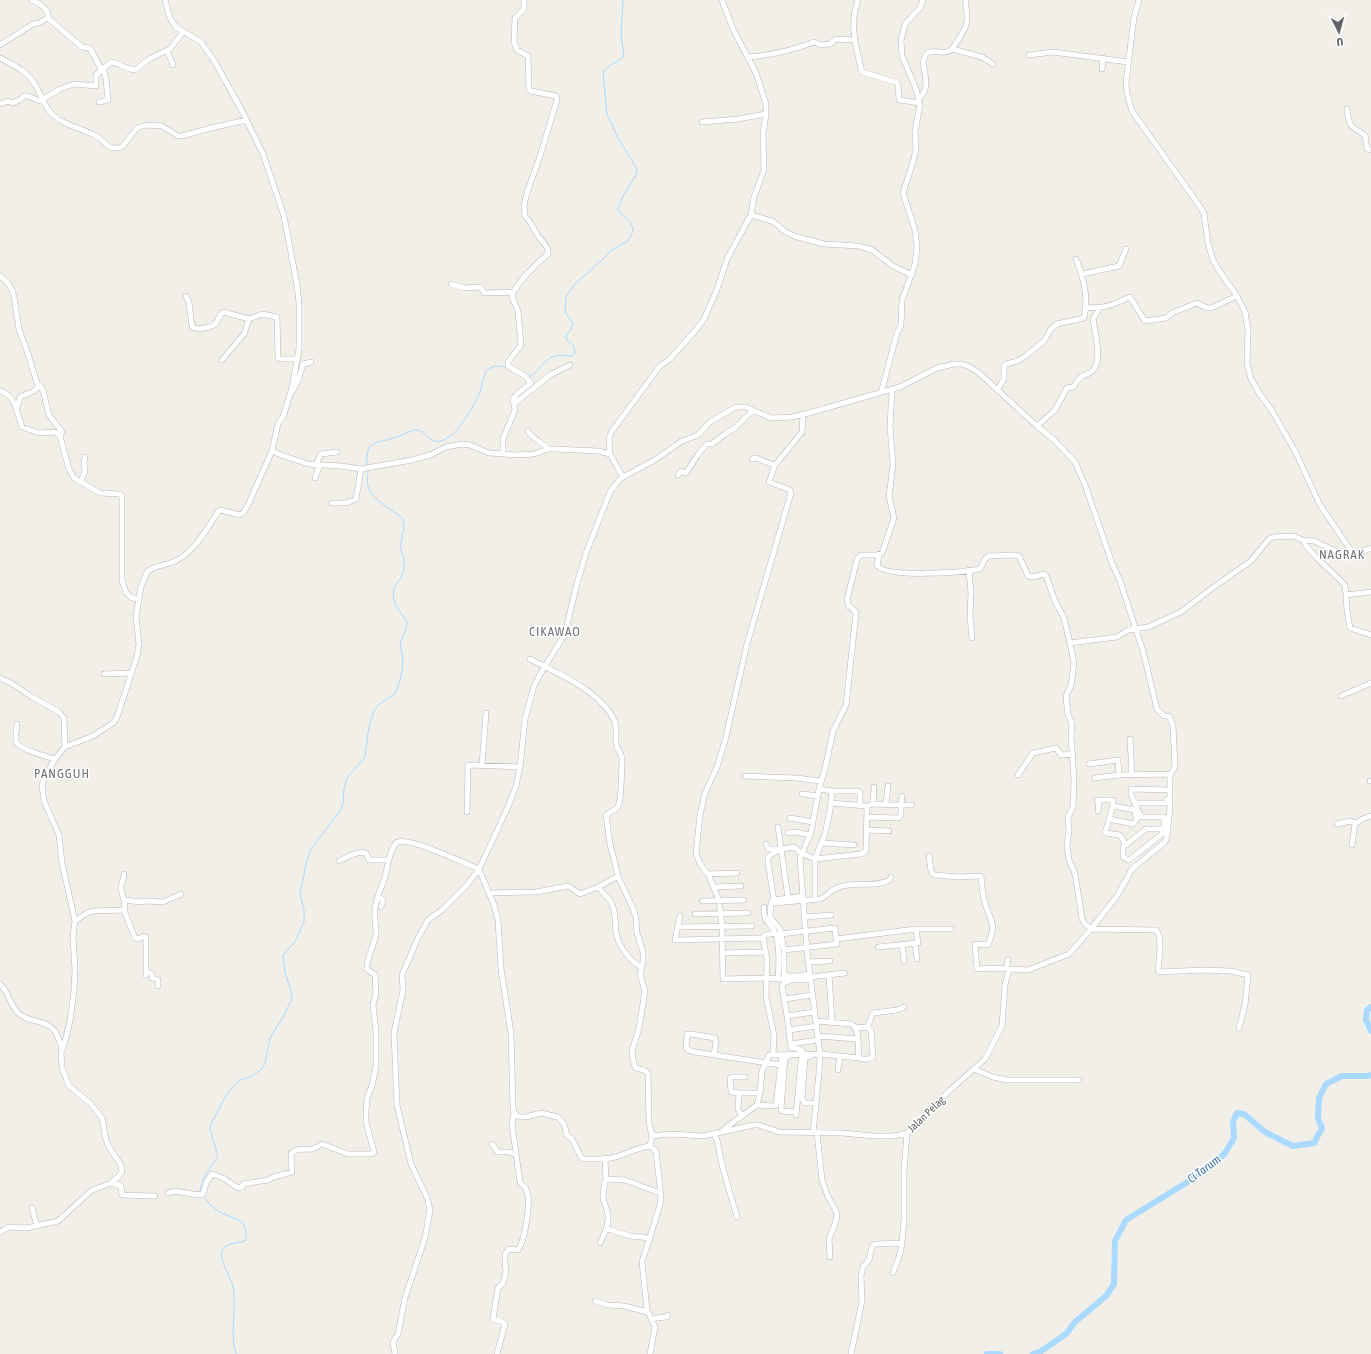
<svg xmlns="http://www.w3.org/2000/svg" width="1371" height="1354" viewBox="0 0 1371 1354" font-family="'Asap Condensed',sans-serif">
	<style>
		.lines { fill: none; stroke-linecap: round; stroke-linejoin: round }
		.stream { stroke: #aadaff; stroke-width: 1 }
		.river { stroke: #aadaff; stroke-width: 6 }
		.minor-casing { stroke: #b5b8bc; stroke-width: 6 }
		.minor { stroke: #fff; stroke-width: 5 }
		.labels { text-anchor: middle; stroke-width: 3; stroke-linejoin: round; paint-order: stroke }
		.street-label { font-size: 11px; fill: #5f6368; stroke: #fff }
		.water-label { font-size: 12px; font-style: italic; fill: #4174aa; stroke: #fff }
		.quarter-label { font-size: 13px; letter-spacing: 1px; fill: #70757a; stroke: #fff }
	</style>
	<rect width="100%" height="100%" fill="#f1efe8"/>
	<g class="lines">
		<path class="stream" d="M528,377C539,374 542,361 552,357C557,354 566,356 572,356L575,352L574,346L567,340L566,336L571,329L573,323L565,312L566,297L575,284L603,259L612,250L628,241L633,231C633,219 620,218 618,208L624,194L636,175L637,169L618,138L607,114L603,72C608,65 618,62 624,56L621,34L623,0
			M367,466C365,439 376,444 397,437C404,435 409,430 417,430C429,431 429,450 449,437C459,431 476,403 480,392C482,385 483,378 486,371C493,365 499,365 507,368
			M200,1191L203,1179L218,1156L210,1129L211,1124L227,1094L239,1080L250,1077L262,1069L265,1063L270,1038L283,1017L291,1001L292,995L285,972L283,955L295,942L304,922V910L300,894L307,860L311,849L340,811L343,804L344,788L347,778L365,757L369,726L374,711L378,705L395,694L399,683L402,672L403,661L400,643L406,630L407,622L395,604L393,595L395,586L401,578L404,569V559L400,547L404,528L403,519C394,511 373,500 369,489C366,483 368,476 368,470
			M203,1196C208,1203 214,1209 222,1213C236,1220 248,1219 246,1240C239,1244 228,1242 223,1249C217,1258 231,1277 233,1287C237,1309 229,1333 236,1354"/>
		<path class="river" d="M1371,1007L1367,1010L1366,1020L1371,1031
			M987,1354H1000
			M1033,1354L1040,1352L1066,1334L1075,1322L1106,1296L1114,1284L1115,1241L1126,1220L1207,1170L1225,1153L1234,1138L1233,1122L1237,1113L1244,1114L1265,1132L1293,1146L1314,1143L1322,1128L1318,1119L1319,1098L1326,1084L1342,1076H1368L1371,1075"/>
		<g class="minor-casing">
			<path id="minor" d="M32,0L41,5L47,11L49,19L82,47L90,48L101,69
				M858,0C849,26 856,47 862,72L898,83L899,100L920,103
				M1139,0L1134,17L1126,83L1127,93L1132,111L1201,208L1204,214L1208,243L1213,260L1220,272L1237,296L1245,312L1248,330L1247,363L1251,379L1259,393L1271,409L1295,451L1320,505L1354,555
				M0,45L33,24L39,23L47,18
				M952,49L982,57L993,64
				M167,51L173,65
				M1029,55L1053,52L1128,62
				M748,57C773,55 791,51 814,42L821,45L830,44L836,39L855,40
				M0,58C13,65 26,70 34,83C41,93 43,105 52,114C64,126 82,128 96,136C107,142 107,151 122,147L137,128L146,125L162,126L178,136H182L215,127L247,120
				M1102,69L1103,58
				M919,98C931,89 924,73 923,61C928,44 939,56 949,51C953,50 965,29 966,25C969,18 965,8 966,0
				M99,102L108,100L106,79L103,68
				M0,104L8,101L13,103L21,99L24,96H28L40,101L60,89L74,84L96,86V75L111,62C119,63 125,69 135,70L149,59L170,49L183,32
				M1347,109C1349,127 1350,126 1365,135L1367,149L1371,150
				M702,122L738,119L766,114
				M751,215L772,221L779,226L784,231L794,236L824,244L858,246L872,250L893,266L912,275
				M1082,274L1119,266L1126,249
				M0,276L7,282L12,290L14,297L19,329L28,354L37,383L43,390L49,415L62,432L60,436
				M451,284L464,288L481,287L484,293L514,292
				M186,296L189,303L192,326L194,328C200,329 212,328 216,323C219,319 219,315 223,312L249,319L262,314L277,317L278,358L280,359H297
				M1086,308C1092,307 1096,308 1102,307C1112,306 1120,301 1130,297L1145,321L1166,318L1172,313L1197,303L1207,308H1211L1237,296
				M222,360L244,334L249,319
				M997,390L1004,379V366L1006,364L1018,361L1024,357L1044,341L1051,329L1057,324L1084,318C1089,298 1084,278 1076,259
				M0,391C16,395 17,414 22,427L39,433L55,432L60,436L69,469L74,478L100,493L120,494L122,496V579C124,589 126,599 139,599
				M292,392L298,381L303,364L311,362
				M881,393L897,333L901,326L902,300L915,264L917,247L915,230L903,193L914,159L916,148L915,131L920,105L916,89L902,56L901,40L905,24L920,8L923,0
				M514,404L550,375L570,365
				M17,408L20,397L34,391L40,385
				M1037,426L1055,410L1067,388L1073,387C1075,384 1078,380 1081,377C1085,374 1091,374 1094,369C1102,359 1095,332 1093,319L1098,311V307
				M528,431C532,439 543,442 548,449
				M272,451L281,455L308,464L341,466L361,469L412,460L430,455L446,447L462,444L470,445L489,453L516,455L534,454L548,449H555L598,451L610,454L623,477
				M503,454V439L515,410L513,399L517,394L531,383L525,376L508,366V362L521,345L518,311L512,297C514,285 538,262 548,254V251L547,247L538,236L530,222L525,216L524,205L527,193L541,153L557,100L556,96L531,91L529,89L528,56L517,50L514,42L515,18L524,9V0
				M610,454L609,438L612,431L660,366L670,359L695,331L704,319L716,292L728,257L751,215L754,197L764,170L763,133L766,114V104L756,73L733,29L722,0
				M752,459L756,458L774,465L776,464L802,432L803,415
				M316,465L321,454L337,452
				M775,465L769,482L790,490L791,493L747,644L725,741L717,767L705,793L700,815L696,853L700,864L708,874L719,900L722,926L723,979L767,978L795,980L810,979
				M678,475L681,471L686,473L699,453L707,444H712L725,434L735,428L753,410
				M315,478L320,465
				M81,481L85,471L84,463L85,457
				M332,503H346L356,499L361,469
				M1303,540L1306,546L1315,556L1345,585L1346,595L1347,610L1350,628L1371,635
				M879,555L877,565C886,579 964,572 980,569L985,559L989,556L1015,555L1019,556L1028,576L1033,577L1044,574L1046,576L1055,601L1064,618L1070,643
				M969,570L971,593L970,616L972,638
				M1346,595L1371,592
				M530,659C558,674 602,691 615,722C618,730 614,739 617,747C619,750 621,753 622,758C622,765 621,799 619,804C617,811 610,811 606,815L610,844L619,879L633,908L636,918L637,933L643,952V962L640,974L645,991L639,1028L632,1051L633,1060L635,1067C639,1070 645,1069 648,1073L649,1122L652,1136
				M104,674L131,673
				M0,678L11,683L32,697L59,712L64,718L65,747
				M1341,696L1371,683
				M17,724C17,729 14,739 17,743C23,751 46,756 55,759
				M1130,739L1132,775
				M1089,764L1118,760L1119,775
				M482,765L486,713
				M1018,775L1033,753L1056,748L1061,755L1073,754
				M745,776L796,778L821,781
				M1095,778L1119,775L1170,774
				M1370,781H1371
				M832,791H858L860,793V804
				M802,794L818,796
				M1097,800H1113V806L1105,833L1120,835L1126,845
				M1135,803H1167V799
				M873,804L874,787
				M886,804L888,786
				M867,806L873,804L901,805L902,796
				M1098,811L1099,800
				M467,812L468,765L520,767
				M867,817L898,818L901,815V805H912
				M790,818L813,822
				M1109,819L1133,824L1137,819L1134,810L1113,806
				M1337,824L1351,821L1356,823
				M778,827L788,898
				M1167,829H1146L1123,847V857L1129,860L1162,834L1164,829V817H1141L1131,795V789L1170,790
				M867,830L889,831
				M788,833L794,832L810,835
				M823,843L854,845
				M766,844L768,849H780
				M1352,845L1355,824L1362,819L1371,816
				M929,856L931,871L934,875L959,877L981,876C982,884 982,891 984,899C989,921 998,920 988,945L975,944L977,969L999,968L1009,969
				M339,861C347,857 357,851 366,853L369,860H389
				M124,874C124,879 121,883 121,887C121,895 127,902 124,910
				M708,874L737,873
				M598,887C603,893 609,898 612,904C616,913 615,923 616,932C618,946 630,961 641,967
				M714,887L741,886
				M489,893L536,892L568,886L580,894L598,887L618,876
				M803,896L774,900L771,902L770,917L780,929L784,950V976H798L809,974
				M378,897L383,900L381,907
				M124,900L141,902L146,901L163,902L181,894
				M774,900L768,862V858C773,851 788,846 796,848L799,852L815,859L861,854L866,851L867,806L831,803
				M815,900V859L825,834L830,810L832,791L819,789
				M702,901L744,900
				M774,903L820,899C827,897 831,889 839,887C855,881 874,888 890,880L891,877
				M764,907C763,924 770,921 775,932C780,947 779,964 778,979
				M695,914L748,913
				M680,916L675,940L761,938
				M804,917L831,915
				M75,921L87,913L92,911L124,910L135,938L138,939L144,936L146,937V975
				M678,927L752,926
				M780,934L835,928L836,939
				M915,943L917,959
				M902,944L904,961
				M878,947L918,943L916,929
				M784,950L837,944L836,939L916,929H951
				M723,953L764,952
				M808,962L830,961
				M1006,969L1008,960
				M146,971L152,974V978L158,980V986
				M829,975L832,1022
				M810,977L845,973
				M789,981L784,983L782,986L787,1016L814,1012
				M0,984C9,992 10,1005 18,1013C29,1023 45,1019 55,1031C58,1036 60,1043 62,1049
				M785,999L812,995
				M787,1016L791,1047L801,1050L802,1051L796,1115
				M816,1021L852,1024C861,1032 857,1047 859,1058C864,1060 868,1060 873,1057L871,1030L866,1027L855,1028
				M867,1028L873,1013L897,1010L904,1007
				M1239,1028L1245,1005L1248,975L1231,971L1203,970L1159,972L1158,969C1159,959 1163,937 1156,930L1091,929L1085,924L1082,919L1076,879L1074,871L1069,860L1067,846L1069,830L1068,817L1073,807L1074,780L1071,736L1072,724L1068,714L1066,699L1067,693L1071,686L1074,663L1070,643L1117,637L1128,630L1148,627L1181,612L1211,589L1251,561L1269,539L1273,537L1293,536L1303,540L1314,541L1346,556H1352L1371,548
				M789,1030L817,1026
				M818,1036L857,1039
				M791,1044L818,1040
				M714,1055L716,1042L715,1038L691,1034H687L686,1047L688,1050L695,1052L781,1065
				M773,1055L774,1035L766,997L767,959L763,938L765,935L775,933
				M790,1056L785,1057L781,1109L782,1111L796,1112
				M811,1056L805,1057L802,1098L804,1103H816
				M974,1069L993,1077L1007,1080H1079
				M838,1070L840,1056L859,1058
				M739,1093L731,1092L730,1078L732,1077H745
				M757,1105L774,1106L776,1105L782,1055
				M742,1116L738,1109L739,1093H760
				M724,1129L757,1105L760,1093L762,1071L769,1055L820,1054L840,1056
				M813,1133L819,1073L820,1054L807,951L800,858L811,832L819,789L825,769L833,731L846,705L856,613L853,609L849,606L847,600L857,559L861,555H876L882,553L894,518L889,496L893,465L890,426L892,389
				M817,1133L822,1180L828,1197L835,1209L837,1214L836,1221L829,1239L830,1257
				M714,1134L717,1140L723,1169L737,1217
				M492,1144L498,1152H508L516,1154
				M606,1179L625,1180L660,1193
				M111,1183L121,1186L122,1195L155,1196
				M168,1193C179,1188 191,1197 203,1194L206,1183L212,1174L223,1178L238,1188L242,1187L243,1184L268,1180L274,1177L292,1172L291,1154C296,1147 305,1150 313,1149C316,1148 319,1145 322,1144L348,1154H373L374,1152L366,1122V1112L367,1098L372,1086L376,1066V1032L373,1005L376,993L375,975L367,969C365,962 375,943 376,934C376,925 374,917 375,909C376,898 382,887 385,877C388,865 389,851 397,842C411,837 463,863 479,869L467,885L442,910L428,920L418,938L402,975L403,990L394,1033L397,1105L411,1164L428,1200L430,1210L425,1238L405,1298L398,1334L393,1342L395,1354
				M32,1208L37,1226
				M607,1229L630,1236L642,1237L650,1239
				M0,1232L9,1227L27,1228L58,1221L92,1190L111,1183L119,1176L122,1172L121,1165L109,1147L106,1140L102,1118L90,1103L69,1086L62,1068L61,1053L66,1038L70,1021L74,991L75,970L73,936L75,921L62,863L59,835L44,801L42,785L45,777L55,759L65,747L93,736L113,723L117,717L137,656L139,644L136,616L141,587L147,572C155,565 163,566 173,562C195,553 206,529 219,511L221,510L240,515L243,513L248,505L272,451L278,424L283,417L292,388L299,349V303L297,285L284,216L263,154L242,111L215,62L201,42L176,27L170,18L165,0
				M600,1243L606,1230L608,1221V1214L603,1198L604,1186L606,1179L605,1159
				M893,1273L900,1254L902,1243L904,1219V1171L907,1133
				M595,1301L608,1305L624,1306L647,1312
				M652,1320L656,1318L667,1317L668,1315
				M497,1354L505,1324L503,1322L493,1319L498,1288L503,1283L506,1272L505,1263V1254L509,1249L518,1250C525,1240 532,1199 526,1189C525,1186 521,1185 520,1182L512,1125L514,1113
				M650,1354L655,1327L647,1310L642,1262L660,1205L661,1196L656,1151L650,1146C635,1148 628,1154 615,1157C604,1160 594,1159 583,1159L581,1157L572,1139L567,1135L564,1124L558,1117L541,1113L526,1117H519L514,1113L513,1107L511,1033L501,969L498,920L494,905L479,869L508,807L516,786L520,767L525,719L534,686L542,671L565,634L576,587L586,553L610,492L619,480L623,477L653,461L682,441L698,435L710,422L736,407H746L771,418L792,417L809,413L900,387L937,368L954,364H962L970,367L979,373L1037,426L1054,440L1075,462L1085,485L1112,563L1120,581L1143,651L1157,709L1164,716H1169L1173,726L1175,766L1170,776V807L1167,836L1165,842L1132,869L1117,896L1091,929L1069,954L1028,970L1009,969L1005,985L1002,1026L985,1059L949,1091L907,1133L894,1136H874L842,1133L779,1132L759,1125H754L703,1136L670,1134L652,1136L650,1146
				M851,1354L862,1301L861,1276L863,1267L869,1260L872,1246L876,1244L902,1243"/>
		</g>
		<use href="#minor" class="minor"/>
	</g>
	<g class="labels">
		<g class="street-label">
			<text transform="translate(926 1114) rotate(-44)" y="4">Jalan Pelag</text>
		</g>
		<g class="water-label">
			<text transform="translate(1204 1169) rotate(-37)" y="4">Ci Tarum</text>
		</g>
		<g class="quarter-label">
			<text x="1342" y="559">NAGRAK</text>
			<text x="555" y="636">CIKAWAO</text>
			<text x="62" y="778">PANGGUH</text>
		</g>
	</g>
	<g transform="translate(1339 32) rotate(174)" stroke="#ffffff" stroke-width="3" paint-order="stroke">
	<path d="M0-3L7 15L0 10L-7 15Z" fill="#5f6368"/>
	<text y="-6" font-size="11" font-weight="bold" text-anchor="middle" fill="#5f6368">U</text>
	</g>
</svg>
